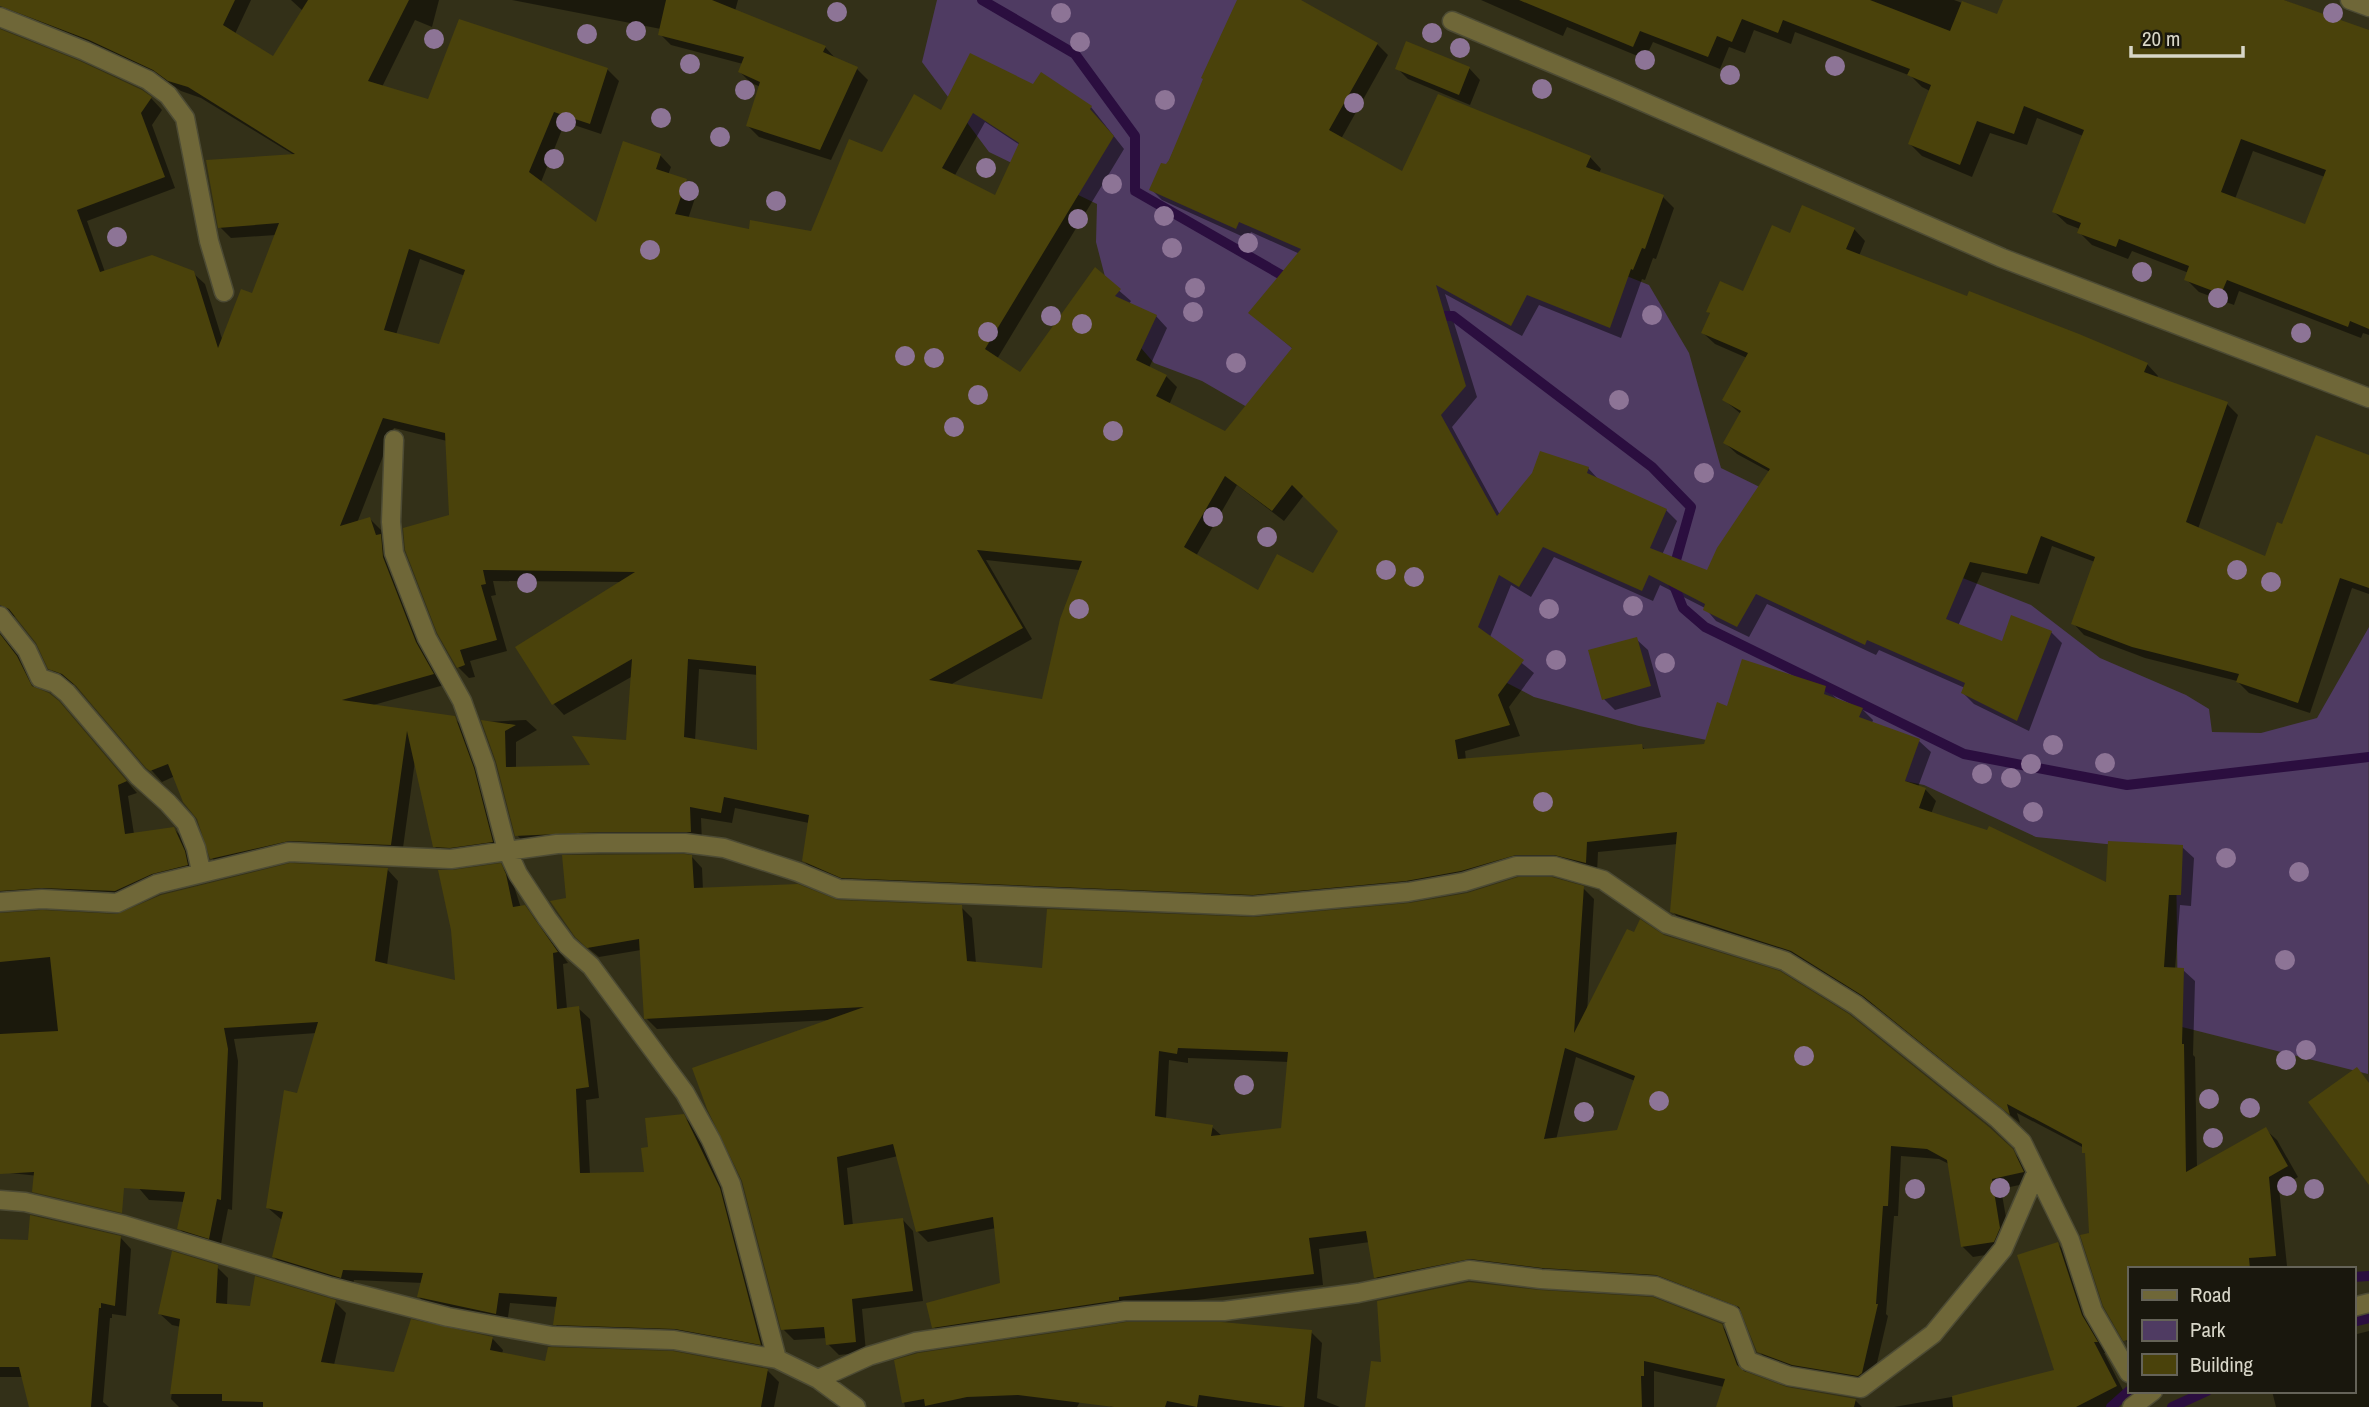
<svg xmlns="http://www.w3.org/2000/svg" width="2369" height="1407" viewBox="0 0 2369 1407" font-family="'Archivo Narrow',sans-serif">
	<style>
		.green { fill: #4f3b62 }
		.shadow { fill: #0007; fill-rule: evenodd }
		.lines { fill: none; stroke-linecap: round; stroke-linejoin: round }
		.stream { stroke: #2b0e3f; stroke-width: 10 }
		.building { fill: #4a420b; fill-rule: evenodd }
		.minor-casing { stroke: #4d4b34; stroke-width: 21 }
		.minor { stroke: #6f6738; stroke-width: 18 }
		.tree { fill: #8d7496 }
	</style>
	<rect width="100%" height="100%" fill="#333018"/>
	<path class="green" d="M937,0H1270L1242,97L1419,193L1649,285L1689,353L1721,468L1869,541L2031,605L2100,658L2186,695L2209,709L2212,732L2261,733L2317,718L2369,627L2368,1074L2178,1026L2176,851L2036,837L1924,785L1639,726L1534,697L1441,649L1411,502L1202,381L1154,363L1116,319L1096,242L1097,204L989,152L922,62Z"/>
	<path class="shadow" d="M0,0H251L235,34L274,59L303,11L291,0H439L432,27L415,20L382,87L429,102L607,69L619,81L601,134L565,122L541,182L597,225L660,155L671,167L668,175L686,181L697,192L688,219L750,231L812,233L883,154L942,112L1033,87L1091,107L1124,149L997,359L1021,375L1095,270L1131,301L1129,304L1156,316L1167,328L1149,368L1166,376L1177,387L1169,405L1225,434L1293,349L1251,313L1300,254L1251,232L1248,239L1162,200L1151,189L1166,167L1244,0H1298L1377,44L1388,55L1341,139L1403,173L1590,157L1601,169L1599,173L1663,197L1674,208L1656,259L1653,258L1645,280L1642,279L1621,338L1539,305L1522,336L1445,294L1477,397L1452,427L1500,515L1588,468L1599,480L1666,510L1677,521L1662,555L1708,572L1770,472L1737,454L1725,443L1741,414L1724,400L1747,358L1715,344L1703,333L1711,314L1708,312L1744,293L1791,235L1854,229L1865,241L1859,256L2147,364L2158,376L2156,379L2227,404L2238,415L2198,529L2266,558L2283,526L2369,457V594L2352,588L2310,713L2249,693L2237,681L2145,658L2084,635L2073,623L2095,562L2052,546L2039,584L1982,572L1958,626L2003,643L2051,632L2062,643L2029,731L1974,704L1963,693L1965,688L1879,650L1876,655L1767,604L1749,637L1716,621L1705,608L1660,585L1653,601L1554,557L1531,597L1511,585L1490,637L1534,673L1509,707L1520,736L1465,751L1466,760L1642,746L1645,750L1705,746L1728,708L1825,688L1837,699L1862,709L1873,720L1872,723L1919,741L1931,752L1918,787L1925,789L1936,801L1931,814L2108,885L2182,847L2194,858L2191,906L2180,905L2175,969L2183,970L2195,981L2193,1055L2195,1057L2197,1168L2265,1129L2277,1140L2298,1177L2279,1188L2287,1266L2261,1269H2129V1344L2125,1340L2091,1234L2087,1156L2084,1148L2017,1113L2020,1123L1876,1007L1804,962L1683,923L1672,911L1678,844L1598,852L1597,873L1567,865L1265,905L854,888L815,872L804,861L809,823L735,808L732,823L701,818L702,843L528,847L517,835L498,762L484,722L526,720L537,730L516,742V768L593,766L627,742L633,676L564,715L553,703L622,582L493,581L496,595L491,596L507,651L470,661L475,677L469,678L458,667L447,441L394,428L357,523L370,519L381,530L384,539L391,547L444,685L370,706L454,718L465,729L503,852L446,857L434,846L415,761L402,855L301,851L223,870L212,858L198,818L175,776L162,782L75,685L62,680L50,668L37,642L18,618L11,615L0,623V626V30L151,98L162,110L152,125L175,188L87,221L105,272L193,273L205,284L223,342L253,295L276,235L231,238L220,227L294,155L201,98L181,91L166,81L102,51L4,19L0,28ZM985,122L1020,145L996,198L955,175ZM420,259L465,276L440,346L396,335ZM1237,485L1284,521L1304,495L1340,531L1314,575L1259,592L1196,556ZM986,560L1080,570L1044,701L950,685L1032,639ZM699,669L758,675V752L695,741Z
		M512,0H738L735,11L825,47L836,59L857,69L868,80L831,160L759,137L748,126L761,87L751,83L740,72L743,64L671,45L660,34L661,29Z
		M1481,0H1954L1998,16L2004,0H2283L2369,32V335L2363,333L2361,338L2239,291L2234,305L2199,292L2186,279L2189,273L2132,251L2128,259L2092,245L2079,232L2080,229L2067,224L2054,212L2083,136L2037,118L2027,145L1990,133L1972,177L1922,156L1910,144L1930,91L1922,87L1911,76L1795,32L1791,44L1754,30L1745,53L1729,47L1720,69L1653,42L1645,59L1567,27L1563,36ZM2253,151L2325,177L2306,226L2235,199Z
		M1397,68H1469L1480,80L1470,105L1408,79Z
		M0,632L28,669L38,691L70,715L137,793L128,796L134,834L174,829L185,840L198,876L127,902L0,909V915L117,916L387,869L398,881L387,965L457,982L500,865L511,877L521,908L524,907L536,919L568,963L563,964L567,1009L578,1008L590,1019L599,1098L586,1100L590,1174H646L650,1148L683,1116L695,1127L731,1201L771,1355L566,1335L555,1324L557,1307L510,1303L507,1324L430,1308L419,1297L423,1283L354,1280L352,1288L285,1268L274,1257L282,1220L268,1208L317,1033L234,1039L238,1061L232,1210L228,1209L220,1249L190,1240L179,1228L185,1202L149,1200L137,1186L0,1172Z
		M1636,639L1648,650L1661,697L1615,710L1604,699Z
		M692,857L702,868L703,890L838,902L961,907L972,918L976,964L1044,969L1254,919L1583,888L1594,899L1587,1013L1988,1128L2023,1162L2033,1182L2001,1189L2010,1240L2004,1252L1973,1257L1962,1246L1949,1164L1939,1159L1901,1156L1898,1216H1894L1886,1314L1888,1316L1872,1384L1804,1375L1770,1362L1758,1351L1743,1314L1668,1285L1482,1269L1387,1288L1376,1277L1370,1242L1319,1249L1323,1285L1129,1308L944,1338L934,1327L1002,1285L996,1228L928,1242L917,1231L898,1156L847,1168L853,1226L903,1220L913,1231L923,1301L862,1309L866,1352L839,1355L828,1344L827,1338L794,1340L783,1329L831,1020L657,1029L646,1018L641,950L599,957L588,948ZM1576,1057L1635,1081L1618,1131L1556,1140ZM1188,1058L1289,1062L1282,1130L1222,1136L1212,1127L1166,1119L1169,1060L1188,1063Z
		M120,1237L131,1249L126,1316L112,1314V1318H110L103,1402L109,1407H31L23,1377H0V1241Z
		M2058,1244L2069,1256L2107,1353H2104L2127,1398L2109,1407H1894L1963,1395L2057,1372Z
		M217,1267L228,1278L227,1305L252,1308L335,1302L346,1313L334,1365L395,1374L492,1338L503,1350L502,1354L547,1363L768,1371L779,1382L774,1407H179L171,1399L181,1327L172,1325L160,1314Z
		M1721,1325L1733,1337L1747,1374L1786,1389L1855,1400L1862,1407H1718L1724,1387L1654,1371V1407H1366Z
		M2369,1331V1407H2276L2272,1391H2353V1335Z
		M1311,1332L1322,1343L1317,1398L1340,1407H1110L1123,1380L1099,1368L1077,1407H905L896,1362Z"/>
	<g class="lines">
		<path class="stream" d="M982,0L1075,54L1135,136V191L1292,281
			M1433,316H1453L1652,467L1691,507L1671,578L1683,608L1705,627L1964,754L2127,785L2369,757
			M2353,1277L2369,1276
			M2353,1322L2369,1318
			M2111,1407L2129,1391
			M2172,1407L2207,1391"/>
	</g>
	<path class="building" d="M0,0H235L223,25L273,56L308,0H409L368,81L428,99L459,19L608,68L590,124L554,112L529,172L596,222L623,141L661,154L656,169L687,179L675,214L749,229L750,220L811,231L849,139L882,152L914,94L941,110L970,53L1033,84L1041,72L1092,106L1090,109L1114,136L985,349L1020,372L1095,267L1121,289L1115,296L1157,315L1136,360L1167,375L1156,396L1225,431L1292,348L1248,313L1301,249L1239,222L1236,229L1149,190L1161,163L1166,164L1169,160L1203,79L1201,78L1237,0H1301L1378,43L1329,130L1402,171L1438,94L1591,156L1586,167L1664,195L1645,249L1642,248L1633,270L1631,269L1610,328L1527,295L1511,326L1436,285L1466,386L1441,415L1497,516L1532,473L1540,451L1589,467L1587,473L1667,509L1650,548L1707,570L1717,548L1770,469L1723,443L1741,411L1722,400L1748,353L1701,333L1710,313L1706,312L1720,281L1743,291L1772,225L1790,233L1802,205L1855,228L1846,249L1967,296L1969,291L2079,334L2148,363L2144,372L2228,402L2186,522L2265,556L2277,522L2282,524L2316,435L2369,455V588L2340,578L2298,703L2236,682L2239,674L2132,647L2071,624L2095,557L2041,536L2027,574L1970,562L1946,619L2002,641L2011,615L2052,631L2017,721L1961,693L1965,683L1867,640L1865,645L1756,594L1737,627L1703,610L1705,604L1649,575L1642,591L1543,547L1519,587L1499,575L1478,627L1524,660L1498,695L1510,725L1455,740L1458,759L1642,744L1643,749L1704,744L1717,702L1727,706L1742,659L1826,686L1824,694L1863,708L1859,717L1920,739L1905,781L1926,788L1919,808L1987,830L1989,826L2106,882L2108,841L2183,845L2181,895H2169L2164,967L2184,968L2182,1044H2184L2186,1172L2266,1127L2288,1166L2269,1177L2276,1256L2249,1258L2250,1269H2129V1340L2123,1341L2103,1306L2080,1235L2089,1233L2085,1153H2082V1144L2007,1104L2010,1115L1863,996L1791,951L1670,912L1677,832L1587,842L1586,863L1554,855H1516L1461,871L1406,881L1253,895L841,878L802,861L809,815L724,797L721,813L690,807L691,832H600L515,836L496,762L481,720L516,725L505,731L506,767L590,765L572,736L626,740L632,659L552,705L515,647L635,572L483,570L486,584L481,585L497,640L460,650L465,665L457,668L437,633L405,550L403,528L449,515L445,433L383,418L340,526L370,517L376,535L381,534L383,557L416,642L434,674L342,700L455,716L474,768L493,842L450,848L433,847L407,731L391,845L289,841L210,859L197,819L183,802L168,764L150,771L146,768L76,686L62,674L48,669L36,643L9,609L0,605V29L80,61L142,90L152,97L141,113L165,177L77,210L100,272L152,255L194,271L218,348L241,289L252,293L279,223L218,228L206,160L295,154L188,87L168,81L153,70L89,40L0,6ZM973,113L1019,143L995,195L942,168ZM409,249L465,270L439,344L384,330ZM1225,476L1272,511L1292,485L1338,531L1313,573L1277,554L1258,590L1184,547ZM977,550L1082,561L1060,619L1042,699L929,680L1023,628ZM688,659L756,666L757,750L684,737Z
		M666,0H712L826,46L823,52L858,67L820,150L746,126L760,82L738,72L744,57L658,35Z
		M1519,0H1870L1950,31L1962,1L1997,14L2003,0H2284L2369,30V329L2350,321L2348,327L2227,280L2221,294L2184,280L2189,266L2119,239L2116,247L2077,233L2081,223L2052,212L2084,130L2024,106L2014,134L1977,121L1960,165L1908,144L1931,85L1907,75L1910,69L1783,20L1778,33L1742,19L1732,42L1717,36L1708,57L1640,31L1633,47ZM2241,139L2326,170L2305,224L2221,192Z
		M1406,41L1470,67L1459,95L1395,69Z
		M0,634L17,656L32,686L49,693L59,701L127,781L118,785L125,834L174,827L185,851L188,865L152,874L115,891L43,888L0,891Z
		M1637,637L1651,686L1602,700L1588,650Z
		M684,854L692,855L694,888L798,884L838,900L962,905L967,961L1042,968L1047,909L1254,917L1409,903L1467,893L1518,877H1552L1584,886L1574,1033L1627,929L1634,932L1640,919L1664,935L1780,971L1849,1014L1989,1127L2013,1149L2024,1172L1992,1179L2000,1228L1994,1242L1961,1247L1947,1160L1927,1149L1891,1146L1888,1206H1883L1876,1304H1878L1862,1373L1858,1376L1792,1365L1757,1352L1739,1307L1656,1275L1542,1268L1470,1259L1374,1278L1366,1231L1309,1238L1314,1274L1119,1297V1300L932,1328L926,1303L1000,1283L993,1217L916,1232L893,1144L837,1157L844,1225L903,1218L913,1291L852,1299L856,1342L826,1345L824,1327L781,1330L742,1181L707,1109L692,1068L864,1007L644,1019L639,939L587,948L575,937L550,901L566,898L562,855ZM1178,1048L1288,1052L1281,1128L1211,1136L1213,1125L1155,1116L1159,1051L1177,1054ZM1565,1048L1635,1076L1617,1130L1544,1139Z
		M290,863L388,868L375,961L455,980L451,930L438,870H452L501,863L506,874L513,907L525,905L558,952L553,953L557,1009L579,1006L589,1087L576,1089L580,1173L644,1172L641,1148L648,1147L645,1118L684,1114L720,1188L761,1345L675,1329L553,1325L557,1297L499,1293L496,1314L417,1297L423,1273L343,1270L341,1278L272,1257L283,1212L266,1208L284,1090L297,1093L318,1022L224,1028L228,1049L221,1200L217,1199L209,1239L177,1229L185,1192L124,1188L122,1213L32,1192L34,1172L0,1174V1034L58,1031L50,957L0,962V913L42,910L117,914L161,895Z
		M2357,1067L2369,1083V1185L2308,1102Z
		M30,1215L121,1236L115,1306L101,1303V1308H99L91,1407H29L19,1367H0V1239L28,1240Z
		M2058,1242L2082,1315L2098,1342H2094L2117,1386L2076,1407H1953L1952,1396L2054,1370L2017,1255Z
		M172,1251L218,1265L216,1303L250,1306L255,1276L336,1300L321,1362L394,1372L411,1319L493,1337L490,1350L545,1361L548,1347L673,1351L768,1369L761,1407H263V1402L222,1401V1394H170L180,1319L158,1314Z
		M1469,1282L1540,1290L1653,1297L1722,1324L1737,1365L1744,1371L1787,1387L1856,1399L1854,1407H1716L1725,1379L1644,1361V1376H1641L1642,1407H1365L1371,1361L1381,1362L1377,1301Z
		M1126,1322H1221L1312,1330L1304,1407H1285L1199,1395L1197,1407L1167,1401L1165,1407H1114L1018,1395L967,1397L925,1406L924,1399L902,1403L894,1360L918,1353Z"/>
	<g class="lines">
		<g class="minor-casing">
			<path id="minor" d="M2350,0L2369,7
				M0,17L85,51L148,80L168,95L185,118L209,241L224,292
				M1452,21L1616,90L2002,258L2369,398
				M394,440L391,522L394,553L427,638L462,701L485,765L507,850L518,874L547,918L567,945L591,966L685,1093L711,1140L731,1184L777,1359
				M0,616L27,650L40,678L55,683L67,693L138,776L168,803L186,823L196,848L201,871
				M0,902L42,899L117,903L157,884L289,852L451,859L557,844L600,843H685L724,848L798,872L839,889L1253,906L1408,892L1464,882L1516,866H1554L1603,880L1667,924L1785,961L1856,1005L1997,1118L2022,1142L2070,1240L2093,1311L2129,1373
				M0,1200L25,1202L124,1225L331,1287L448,1317L552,1336L674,1340L777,1359L818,1379L856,1407
				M2353,1307L2369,1303
				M818,1379L869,1356L915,1342L1125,1311H1224L1358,1293L1469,1270L1541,1279L1655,1286L1731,1315L1748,1361L1789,1376L1861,1388L1933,1334L2003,1249L2036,1173
				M2132,1407L2153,1391"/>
		</g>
		<use href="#minor" class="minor"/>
	</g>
	<g class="tree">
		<circle cx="837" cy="12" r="10"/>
		<circle cx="1061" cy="13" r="10"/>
		<circle cx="2333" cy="13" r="10"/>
		<circle cx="636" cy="31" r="10"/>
		<circle cx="1432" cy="33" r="10"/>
		<circle cx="587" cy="34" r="10"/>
		<circle cx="434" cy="39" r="10"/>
		<circle cx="1080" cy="42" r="10"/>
		<circle cx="1460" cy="48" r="10"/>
		<circle cx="1645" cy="60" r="10"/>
		<circle cx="690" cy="64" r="10"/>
		<circle cx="1835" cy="66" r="10"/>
		<circle cx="1730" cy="75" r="10"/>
		<circle cx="1542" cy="89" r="10"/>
		<circle cx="745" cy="90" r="10"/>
		<circle cx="1165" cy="100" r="10"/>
		<circle cx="1354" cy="103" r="10"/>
		<circle cx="661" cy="118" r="10"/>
		<circle cx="566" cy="122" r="10"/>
		<circle cx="720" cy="137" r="10"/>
		<circle cx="554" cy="159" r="10"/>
		<circle cx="986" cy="168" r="10"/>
		<circle cx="1112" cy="184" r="10"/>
		<circle cx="689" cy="191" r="10"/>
		<circle cx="776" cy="201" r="10"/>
		<circle cx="1164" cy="216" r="10"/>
		<circle cx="1078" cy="219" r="10"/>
		<circle cx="117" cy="237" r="10"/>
		<circle cx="1248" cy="243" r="10"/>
		<circle cx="1172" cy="248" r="10"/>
		<circle cx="650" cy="250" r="10"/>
		<circle cx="2142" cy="272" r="10"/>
		<circle cx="1195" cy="288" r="10"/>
		<circle cx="2218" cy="298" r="10"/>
		<circle cx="1193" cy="312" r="10"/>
		<circle cx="1652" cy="315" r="10"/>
		<circle cx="1051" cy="316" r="10"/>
		<circle cx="1082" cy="324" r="10"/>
		<circle cx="988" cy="332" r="10"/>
		<circle cx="2301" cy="333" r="10"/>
		<circle cx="905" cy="356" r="10"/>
		<circle cx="934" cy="358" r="10"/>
		<circle cx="1236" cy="363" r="10"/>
		<circle cx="978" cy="395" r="10"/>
		<circle cx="1619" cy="400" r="10"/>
		<circle cx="954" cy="427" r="10"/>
		<circle cx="1113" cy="431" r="10"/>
		<circle cx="1704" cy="473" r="10"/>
		<circle cx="1213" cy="517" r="10"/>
		<circle cx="1267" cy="537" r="10"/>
		<circle cx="1386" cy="570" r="10"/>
		<circle cx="2237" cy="570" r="10"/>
		<circle cx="1414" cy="577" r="10"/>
		<circle cx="2271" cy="582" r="10"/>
		<circle cx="527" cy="583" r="10"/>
		<circle cx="1633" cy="606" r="10"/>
		<circle cx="1079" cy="609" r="10"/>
		<circle cx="1549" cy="609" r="10"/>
		<circle cx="1556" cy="660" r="10"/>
		<circle cx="1665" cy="663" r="10"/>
		<circle cx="2053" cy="745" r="10"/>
		<circle cx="2105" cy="763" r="10"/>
		<circle cx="2031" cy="764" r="10"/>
		<circle cx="1982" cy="774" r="10"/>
		<circle cx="2011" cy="778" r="10"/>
		<circle cx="1543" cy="802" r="10"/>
		<circle cx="2033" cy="812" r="10"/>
		<circle cx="2226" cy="858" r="10"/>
		<circle cx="2299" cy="872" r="10"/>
		<circle cx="2285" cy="960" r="10"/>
		<circle cx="2306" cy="1050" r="10"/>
		<circle cx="1804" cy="1056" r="10"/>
		<circle cx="2286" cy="1060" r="10"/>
		<circle cx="1244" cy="1085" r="10"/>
		<circle cx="2209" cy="1099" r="10"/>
		<circle cx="1659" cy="1101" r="10"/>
		<circle cx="2250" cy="1108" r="10"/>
		<circle cx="1584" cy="1112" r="10"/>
		<circle cx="2213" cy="1138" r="10"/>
		<circle cx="2287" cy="1186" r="10"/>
		<circle cx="2000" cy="1188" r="10"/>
		<circle cx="1915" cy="1189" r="10"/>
		<circle cx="2314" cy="1189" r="10"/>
	</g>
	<rect x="2128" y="1267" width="228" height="126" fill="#19170d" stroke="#656358" stroke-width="2"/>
	<rect x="2142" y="1290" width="35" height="10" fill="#6f6738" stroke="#656358" stroke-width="2"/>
	<text x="2190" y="1302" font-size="21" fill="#d8d6c8">Road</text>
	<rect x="2142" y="1320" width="35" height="21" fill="#4f3b62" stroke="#656358" stroke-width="2"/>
	<text x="2190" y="1337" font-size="21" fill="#d8d6c8">Park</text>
	<rect x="2142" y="1354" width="35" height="21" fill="#4a420b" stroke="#656358" stroke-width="2"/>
	<text x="2190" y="1372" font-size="21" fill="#d8d6c8">Building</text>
	<path d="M2131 46v10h112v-10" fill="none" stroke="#d8d6c8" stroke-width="3.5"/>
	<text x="2142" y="46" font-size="21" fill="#d8d6c8" stroke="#19170d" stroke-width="5" paint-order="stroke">20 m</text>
</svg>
